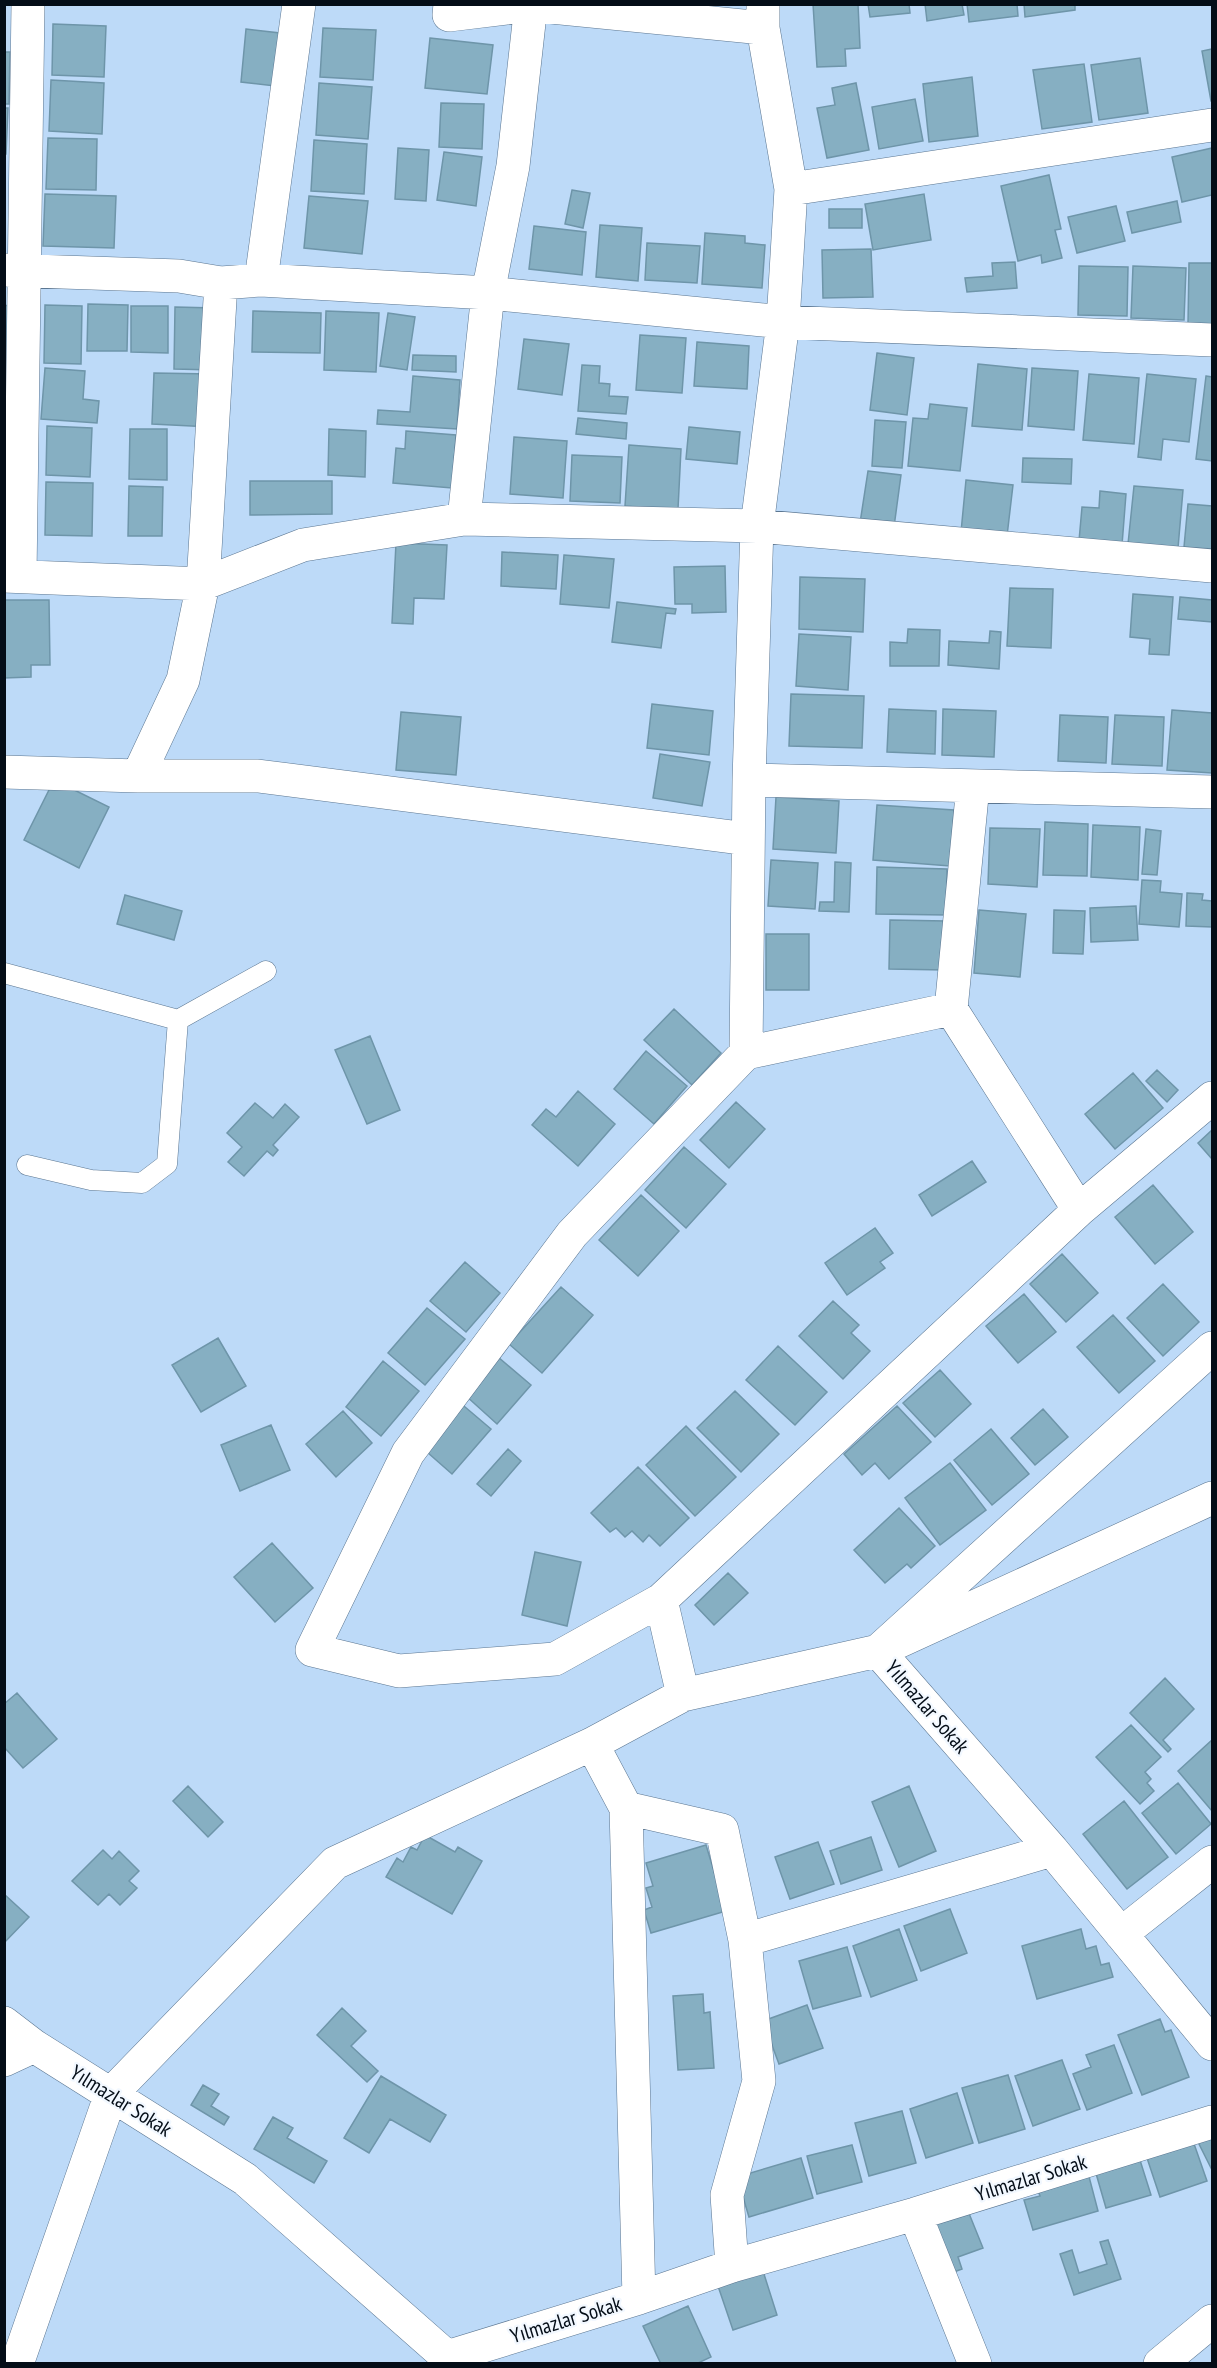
<svg xmlns="http://www.w3.org/2000/svg" width="1217" height="2368" viewBox="0 0 1217 2368" font-family="'PT Sans Narrow',sans-serif">
	<style>
		.building { fill: #86afc2; stroke: #6e95a9; stroke-width: 1.5 }
		.lines { fill: none; stroke-linecap: round; stroke-linejoin: round }
		.lane-casing { stroke: #5b7691; stroke-width: 21 }
		.street-casing { stroke: #5b7691; stroke-width: 34 }
		.lane { stroke: #fff; stroke-width: 20 }
		.street { stroke: #fff; stroke-width: 33 }
		.labels { text-anchor: middle; stroke-width: 4.5; stroke-linejoin: round; paint-order: stroke }
		.street-label { font-size: 21px; fill: #040d17; stroke: #f2f8ff }
	</style>
	<rect width="100%" height="100%" fill="#bddaf8"/>
	<path class="building" d="M813,4H858L860,48L845,49L846,66L817,67Z
		M868,4H909L910,13L870,17Z
		M925,4H962L964,15L927,21Z
		M967,4H1017L1018,16L969,22Z
		M1024,4H1075V10L1025,17Z
		M53,24L106,26L104,77L52,75Z
		M323,28L376,30L373,80L320,77Z
		M246,29L280,33L275,86L241,82Z
		M430,38L493,45L487,94L425,88Z
		M1212,49V101H1211L1202,51Z
		M4,52H10L9,104H4Z
		M1140,58L1148,113L1099,120L1091,65Z
		M1084,64L1092,122L1042,129L1033,70Z
		M972,77L978,136L929,142L923,84Z
		M51,80L104,83L102,134L49,131Z
		M319,83L372,87L368,139L316,135Z
		M856,83L869,150L827,158L817,108L835,105L832,88Z
		M915,99L923,141L879,149L872,107Z
		M441,103L484,104L482,149L439,147Z
		M4,108H8L6,154H4Z
		M48,138L97,139L96,190L46,189Z
		M314,140L367,144L364,194L311,191Z
		M398,148L429,150L426,201L395,199Z
		M1212,148V195L1182,202L1172,157Z
		M444,152L482,157L476,206L437,200Z
		M1049,175L1061,229L1055,230L1062,258L1042,263L1041,255L1018,261L1001,186Z
		M572,190L590,193L583,228L565,224Z
		M45,194L116,196L114,248L43,246Z
		M924,194L931,240L873,250L865,204Z
		M309,196L368,201L362,254L304,248Z
		M1177,201L1181,222L1132,233L1127,212Z
		M1116,206L1125,241L1077,253L1068,217Z
		M829,209H862V228H829Z
		M600,225L642,228L638,281L596,277Z
		M534,226L586,232L582,275L529,269Z
		M705,233L745,236V243L765,245L762,288L702,284Z
		M647,243L700,246L697,283L645,280Z
		M871,249L873,297L823,298L822,250Z
		M1015,262L1017,288L967,292L965,278L993,276L992,263Z
		M1189,263H1212V324H1188Z
		M1079,266L1128,267L1127,316L1078,315Z
		M1133,266L1186,268L1184,320L1131,318Z
		M88,304L128,305L127,351H87Z
		M4,305L9,306L8,362H4Z
		M45,305L82,306L81,364L44,363Z
		M131,306H168V353L131,352Z
		M175,307L215,308L214,370L174,369Z
		M253,311L321,313L320,353L252,352Z
		M326,311L379,313L376,372L324,370Z
		M388,313L415,317L407,370L380,366Z
		M640,335L686,338L682,393L636,390Z
		M524,339L569,344L562,395L518,389Z
		M697,342L749,346L747,389L694,386Z
		M877,353L914,358L907,415L870,410Z
		M413,355L456,356V372L412,370Z
		M978,364L1027,369L1022,430L972,426Z
		M582,365L600,366L599,383L610,384L609,396L628,397L626,414L578,411Z
		M45,368L85,371L83,399L99,401L97,423L41,419Z
		M1032,368L1078,371L1074,430L1028,426Z
		M154,373L212,374L211,427L152,424Z
		M1089,374L1139,378L1134,444L1083,440Z
		M1147,374L1196,379L1189,442L1163,439L1161,460L1138,457Z
		M413,376L460,380L457,429L377,424L378,410L410,412Z
		M1206,376L1212,377V461L1196,459Z
		M930,404L967,408L960,471L908,466L913,418L928,419Z
		M578,418L627,423L626,439L576,434Z
		M875,420L906,422L902,468L872,466Z
		M47,426L92,428L90,477L46,475Z
		M689,427L740,432L737,464L686,459Z
		M130,429H167V480L129,479Z
		M329,429L366,431L365,477L328,475Z
		M406,431L456,435L452,488L393,483L396,448L405,449Z
		M514,437L567,441L563,498L510,494Z
		M629,445L681,449L678,509L625,506Z
		M572,455L622,457L620,503L570,501Z
		M1023,458L1072,459L1071,484L1022,482Z
		M868,471L901,475L894,527L860,523Z
		M966,480L1013,485L1007,536L961,532Z
		M250,481H332V514L250,515Z
		M46,482L93,483L92,536L45,535Z
		M129,486L163,487L162,536H128Z
		M1134,486L1183,490L1178,548L1128,544Z
		M1100,491L1126,494L1122,545L1079,541L1082,507L1099,508Z
		M1188,504L1212,506V549L1184,547Z
		M396,543L447,545L444,599L414,598L413,624L392,623Z
		M502,552L558,555L556,589L501,586Z
		M564,555L614,559L609,608L560,604Z
		M725,566L726,612L692,613V604H675L674,567Z
		M800,577L865,579L863,632L799,629Z
		M1010,588L1053,589L1051,648L1007,646Z
		M1133,594L1173,597L1169,655L1149,654L1150,639L1130,637Z
		M1180,597L1212,600V622L1178,619Z
		M4,600H49L50,665H31V677L4,678Z
		M617,602L676,609L675,614L666,613L661,648L612,642Z
		M908,629L940,630L939,666H890V642L907,643Z
		M990,631L1001,632L999,669L948,665L949,641L989,643Z
		M799,634L851,637L848,690L796,686Z
		M791,694L864,696L862,748L789,746Z
		M652,704L713,711L709,755L647,748Z
		M889,709L936,711L935,754L887,752Z
		M943,709L996,711L994,757L942,755Z
		M1172,710L1212,713V773L1167,770Z
		M401,712L461,717L456,775L396,770Z
		M1060,715L1108,717L1106,763L1058,761Z
		M1115,715L1164,717L1162,766L1112,764Z
		M660,754L710,762L702,806L653,798Z
		M54,780L109,807L79,868L24,840Z
		M776,797L839,801L836,853L773,849Z
		M877,805L954,810L950,866L873,860Z
		M1045,822L1088,824L1087,876L1043,875Z
		M1093,825L1140,827L1138,880L1091,877Z
		M990,828L1040,829L1037,887L988,884Z
		M1146,829L1161,831L1157,875L1142,874Z
		M771,860L818,863L815,909L768,906Z
		M835,862L851,863L849,912L819,911L820,902H834Z
		M877,867L947,869L946,915L876,914Z
		M1142,880L1161,881L1160,892L1182,894L1179,927L1139,924Z
		M1187,893L1203,894L1202,900L1212,901V927L1186,926Z
		M125,895L182,911L174,940L117,924Z
		M1136,906L1138,940L1091,942L1090,908Z
		M979,910L1026,914L1020,977L974,973Z
		M1054,910L1085,911L1083,954L1053,953Z
		M890,920L946,921L945,970L889,969Z
		M766,934H809V990H766Z
		M674,1009L721,1053L692,1085L644,1040Z
		M370,1036L400,1110L367,1124L335,1050Z
		M646,1051L687,1086L654,1124L614,1089Z
		M1157,1070L1178,1090L1167,1102L1146,1081Z
		M1133,1073L1163,1108L1115,1149L1085,1114Z
		M578,1091L615,1124L578,1166L532,1125L546,1109L556,1117Z
		M736,1102L765,1129L729,1168L700,1140Z
		M255,1103L273,1118L285,1104L299,1117L273,1145L278,1150L273,1156L267,1151L244,1176L228,1162L242,1147L227,1133Z
		M1212,1130V1159L1198,1143Z
		M684,1147L726,1184L686,1228L645,1190Z
		M972,1161L986,1182L932,1216L919,1195Z
		M1153,1185L1193,1232L1155,1264L1115,1217Z
		M641,1195L679,1231L638,1276L599,1240Z
		M875,1228L893,1253L880,1262L885,1268L847,1295L825,1263Z
		M1062,1254L1098,1293L1066,1322L1030,1284Z
		M465,1262L500,1293L466,1332L430,1301Z
		M1163,1284L1199,1322L1163,1356L1127,1318Z
		M561,1287L593,1315L542,1373L509,1344Z
		M1024,1294L1056,1332L1018,1363L986,1326Z
		M833,1301L859,1325L851,1333L870,1351L843,1379L799,1336Z
		M427,1308L465,1339L425,1385L388,1353Z
		M1113,1315L1155,1361L1119,1393L1077,1347Z
		M218,1338L246,1386L201,1412L172,1365Z
		M778,1346L827,1392L795,1425L746,1380Z
		M498,1357L531,1385L497,1424L465,1395Z
		M383,1361L419,1391L381,1436L346,1407Z
		M940,1370L971,1404L935,1437L903,1403Z
		M735,1391L779,1434L741,1472L697,1428Z
		M458,1401L491,1429L452,1474L419,1445Z
		M897,1406L931,1442L889,1479L875,1463L862,1475L844,1454Z
		M1043,1409L1068,1437L1035,1465L1011,1438Z
		M343,1411L372,1443L336,1477L306,1444Z
		M271,1425L290,1470L240,1491L221,1445Z
		M686,1426L736,1477L695,1516L646,1465Z
		M991,1429L1029,1474L992,1505L954,1460Z
		M508,1449L521,1461L491,1496L477,1484Z
		M950,1463L986,1510L940,1545L905,1498Z
		M638,1467L689,1518L660,1546L649,1535L643,1542L632,1531L625,1537L616,1528L610,1532L591,1513Z
		M899,1508L935,1546L911,1568L907,1564L885,1583L854,1550Z
		M272,1543L313,1588L275,1622L234,1577Z
		M535,1552L581,1562L567,1626L522,1615Z
		M728,1573L748,1593L714,1625L695,1605Z
		M1165,1678L1194,1709L1163,1740L1171,1749L1168,1752L1130,1713Z
		M17,1693L57,1739L23,1768L4,1747V1704Z
		M1131,1725L1161,1757L1145,1772L1151,1779L1147,1783L1154,1791L1140,1804L1096,1757Z
		M1212,1740V1811L1178,1771Z
		M1178,1783L1211,1824L1176,1854L1142,1813Z
		M188,1786L223,1822L208,1837L173,1801Z
		M909,1786L936,1851L899,1867L872,1802Z
		M1124,1801L1168,1857L1127,1889L1083,1834Z
		M425,1835L455,1852L458,1847L482,1861L452,1914L386,1877L397,1858L403,1862L411,1847L417,1850Z
		M871,1837L882,1870L841,1884L830,1851Z
		M818,1842L834,1884L790,1899L775,1857Z
		M706,1845L726,1911L651,1933L644,1910L652,1907L646,1888L653,1886L646,1863Z
		M103,1850L112,1859L119,1851L139,1871L129,1881L137,1888L120,1905L109,1894L98,1905L72,1881Z
		M4,1894L29,1917L4,1943Z
		M950,1909L967,1953L921,1971L904,1926Z
		M899,1929L917,1980L871,1997L853,1946Z
		M1081,1929L1086,1949L1096,1946L1101,1965L1109,1963L1113,1977L1037,1999L1022,1946Z
		M847,1947L861,1996L813,2009L799,1961Z
		M703,1994L704,2013L710,2012L714,2068L678,2070L673,1996Z
		M807,2005L823,2048L779,2064L763,2021Z
		M342,2008L366,2031L351,2046L378,2071L367,2082L317,2035Z
		M1160,2019L1165,2032L1171,2030L1189,2077L1142,2095L1118,2035Z
		M1114,2045L1132,2093L1087,2110L1073,2074L1091,2067L1086,2055Z
		M1062,2060L1080,2109L1033,2126L1015,2076Z
		M1008,2075L1025,2129L979,2143L962,2088Z
		M381,2076L446,2115L430,2142L390,2119L369,2153L344,2138Z
		M203,2085L219,2094L211,2106L229,2117L224,2125L191,2105Z
		M957,2093L973,2143L926,2158L910,2109Z
		M902,2111L916,2163L869,2176L855,2123Z
		M273,2117L293,2128L287,2138L327,2161L314,2183L254,2149Z
		M1212,2135V2170L1198,2142Z
		M1192,2138L1207,2181L1160,2197L1146,2155Z
		M852,2145L862,2182L817,2194L807,2156Z
		M1139,2157L1151,2195L1106,2208L1095,2170Z
		M801,2158L813,2198L749,2217L737,2177Z
		M1087,2169L1098,2211L1033,2230L1024,2200L1040,2196L1036,2184Z
		M966,2206L983,2248L958,2257L962,2269L951,2273L930,2220Z
		M1108,2240L1121,2279L1074,2295L1060,2254L1072,2250L1079,2273L1107,2264L1100,2242Z
		M763,2271L777,2315L733,2330L718,2286Z
		M688,2306L711,2357L696,2364H661L643,2326Z"/>
	<g class="lines">
		<g class="lane-casing">
			<path id="lane" d="M4,973L178,1020L266,971
				M27,1165L91,1180L142,1183L167,1164L178,1020"/>
		</g>
		<g class="street-casing">
			<path id="street" d="M450,4L449,15L531,5
				M763,28L531,5L513,166L488,293L464,519L757,526L1212,566
				M791,189L1212,125
				M4,270L179,276L221,283L261,280L488,293L783,322L1212,340
				M261,280L299,4
				M4,576L203,584L303,545L464,519
				M20,576L28,4
				M4,772L138,776L183,680L203,584L221,283
				M138,776H258L748,839
				M749,780L1212,792
				M951,1009L973,786
				M746,1053L749,780L757,526L783,322L791,189L763,28V4
				M1212,1098L1079,1210L661,1600L683,1695L878,1651L1212,1348
				M1212,1498L878,1651L1052,1850L1212,2044
				M661,1600L555,1659L399,1671L312,1650L408,1453L572,1234L746,1053L951,1009L1079,1210
				M592,1744L626,1808L639,2298
				M626,1808L722,1830L745,1940L759,2081L727,2195L732,2266
				M1121,1934L1212,1862
				M745,1940L1052,1850
				M4,2023L34,2046
				M4,2060L34,2046L245,2179L447,2357L639,2298L732,2266L915,2214L1212,2122
				M915,2214L975,2364
				M17,2364L111,2094L335,1863L592,1744L683,1695
				M1160,2364L1212,2321"/>
		</g>
		<use href="#lane" class="lane"/>
		<use href="#street" class="street"/>
	</g>
	<g class="labels">
		<g class="street-label">
			<text transform="translate(927 1707) rotate(49)" y="7">Yılmazlar Sokak</text>
			<text transform="translate(121 2101) rotate(32)" y="7">Yılmazlar Sokak</text>
			<text transform="translate(1031 2178) rotate(-17)" y="7">Yılmazlar Sokak</text>
			<text transform="translate(566 2320) rotate(-17)" y="7">Yılmazlar Sokak</text>
		</g>
	</g>
	<rect width="1217" height="2368" fill="none" stroke="#040d17" stroke-width="12"/>
</svg>
